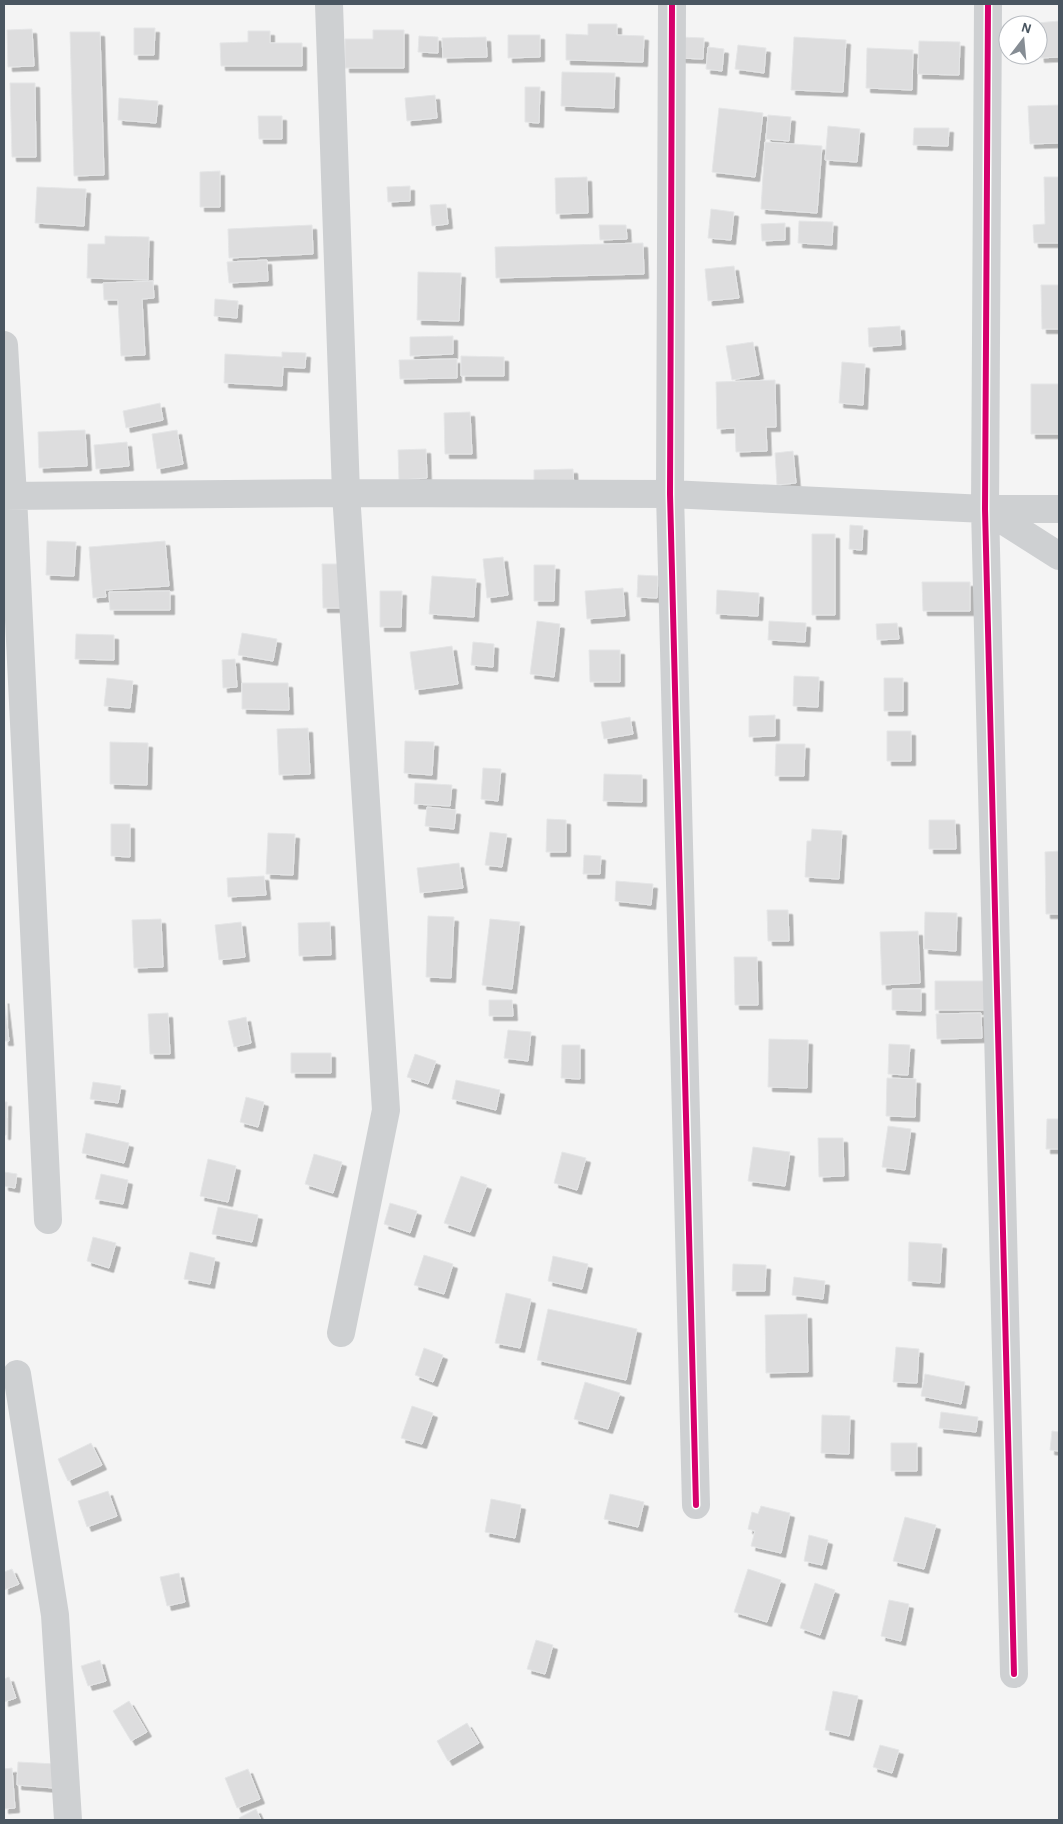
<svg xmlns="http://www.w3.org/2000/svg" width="1063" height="1824" viewBox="0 0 1063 1824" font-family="'Alegreya Sans',sans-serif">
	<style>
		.building { fill: #ddddde; stroke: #e5e6e7; filter: url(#shadow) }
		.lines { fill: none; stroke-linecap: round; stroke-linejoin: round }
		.minor { stroke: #ced0d2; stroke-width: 28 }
		.cycleway-casing { stroke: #fff; stroke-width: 9 }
		.cycleway { stroke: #d6006c; stroke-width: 6 }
	</style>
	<defs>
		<filter id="shadow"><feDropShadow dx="4.5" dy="4.5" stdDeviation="0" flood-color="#0004"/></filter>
	</defs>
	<rect width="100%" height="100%" fill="#f4f4f4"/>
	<path class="building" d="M1059,21V57L1040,58L1037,23Z
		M588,24H617V35L644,36L643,62L566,60V34L588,35Z
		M134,28H155L154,55H134Z
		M32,29L34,66L8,67L7,30Z
		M373,30H404V68H345V39H373Z
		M248,31H270V43H302V66H221L220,43L248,42Z
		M70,32H100L104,175L74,176Z
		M508,35H540V57L508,58Z
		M419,36L438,37V53L418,52Z
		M486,37L487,57L443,58L442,38Z
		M679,37L704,38L703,59L679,58Z
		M794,37L846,40L843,92L791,90Z
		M919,41L960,42L959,75L918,74Z
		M738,45L766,48L764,73L735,69Z
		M708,47L724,49L722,71L706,69Z
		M867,48L913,50L912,90L866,88Z
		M562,72L615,73L614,108L561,106Z
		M10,83H35L36,157H12Z
		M525,87H540L539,123L525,122Z
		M435,95L437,118L407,121L405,98Z
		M119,98L158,101L156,123L118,120Z
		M1059,105V143L1030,144L1028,106Z
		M719,108L763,113L755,177L712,172Z
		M768,115L791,117L789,141L766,139Z
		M258,116H282V139H259Z
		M828,126L860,129L857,162L825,160Z
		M914,128H949L948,146L913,145Z
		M765,142L822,146L817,213L761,209Z
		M220,171V207H200V172Z
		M587,177L588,213L556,214L555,178Z
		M1044,177H1059V243H1034L1033,225L1045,224Z
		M410,186V201L388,202L387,187Z
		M37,187L86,189L84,226L35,223Z
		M446,204L448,224L432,226L430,205Z
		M711,209L734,212L731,240L708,238Z
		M799,221L833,222L832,245L798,243Z
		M785,223V240L762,241L761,224Z
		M312,225L313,254L229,258L228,229Z
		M599,225H626L627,239L600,240Z
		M105,236L149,237L148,280L87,278L88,244H105Z
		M643,243L644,274L496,278L495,247Z
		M267,260L268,281L229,283L227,262Z
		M734,266L739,298L708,301L705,269Z
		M418,272L461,273L459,321L417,320Z
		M153,281L154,298L142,299L145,355L121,356L118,300H104L103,283Z
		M1041,285H1059V329H1042Z
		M215,299L238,301L237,318L214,316Z
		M900,326L901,345L869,347L868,328Z
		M453,336V354L410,356V337Z
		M753,342L759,375L732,380L726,346Z
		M282,352L306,353L305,368L283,367L282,386L224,383L225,354L282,357Z
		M461,356L504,357V376H461Z
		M457,359V378L400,379L399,360Z
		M842,362L865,364L863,405L839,403Z
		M775,380L776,427H766L767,451L736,452L735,428L717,429L716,382Z
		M1031,384H1059V434H1031Z
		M160,403L163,420L126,428L123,411Z
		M470,412L472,454H445L444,413Z
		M85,430L87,466L39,468L38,432Z
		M177,430L183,464L157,469L152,434Z
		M127,442L129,466L96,469L94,445Z
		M426,449L427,478L399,480L398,450Z
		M793,451L796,483L777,485L775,453Z
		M573,469L574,489L534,490V470Z
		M850,525L863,526L862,550L849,549Z
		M812,534H835V615H812Z
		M47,541L76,542L74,576L46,575Z
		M165,541L169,586L105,590L106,597L93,598L89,547Z
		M503,557L508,595L487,598L483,559Z
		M322,564H341V608H323Z
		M534,565H555L554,601H534Z
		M638,575L658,576L657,598L637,597Z
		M432,576L476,579L474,617L429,614Z
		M922,582H970V611H923Z
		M623,588L625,616L587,619L585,591Z
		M717,590L759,593L758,616L716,614Z
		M170,591V610H110L109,592Z
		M380,591H402L401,627H380Z
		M537,621L560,624L554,677L530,674Z
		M769,621L806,623L805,642L768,640Z
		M897,623L899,639L877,640L876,624Z
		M242,633L277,639L273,661L238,655Z
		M76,634L114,635V660L75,659Z
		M473,642L494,644L493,667L471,665Z
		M452,646L458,684L415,690L410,652Z
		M589,650H620V682H590Z
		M235,659L237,687L223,688L222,660Z
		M794,676L819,677L818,707L793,706Z
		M107,678L133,681L130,708L104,706Z
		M884,678H903V711H884Z
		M242,683H288L289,710L242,709Z
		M775,715V736L749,737V716Z
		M630,717L633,734L604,739L601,722Z
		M308,728L310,774L279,775L277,729Z
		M887,731H911V761H887Z
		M405,741L434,742L432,775L404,773Z
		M110,742L148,743L147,785L110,784Z
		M776,744H805L804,776H775Z
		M483,768L501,769L498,801L481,799Z
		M604,774L642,775V802L603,801Z
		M415,783L452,785L450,806L414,804Z
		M427,807L456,810L454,829L425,826Z
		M547,819L566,820V852H546Z
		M929,820H955L956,849H929Z
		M111,824H130V857L111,856Z
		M812,829L842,831L839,879L805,877L807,841H811Z
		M490,832L507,834L502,867L485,865Z
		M268,833L295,834L293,875L266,874Z
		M1059,851V914H1046L1045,852Z
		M584,855L601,856L600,874H583Z
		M459,863L463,888L420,893L417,868Z
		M264,876L266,895L228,897L227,878Z
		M616,881L653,884L651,905L615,901Z
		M767,910H788L789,941H768Z
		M925,912L957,913L956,951L924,949Z
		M428,916L454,917L451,978L426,977Z
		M161,919L163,967L134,968L132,920Z
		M490,919L520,922L512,989L482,985Z
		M241,922L245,957L219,960L215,925Z
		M330,922L331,955L299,956L298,923Z
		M918,931L920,983L882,985L880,932Z
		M734,957H757L758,1005H735Z
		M935,981H985V1010H935Z
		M892,989H921V1011L892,1010Z
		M4,999L9,1041H4Z
		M489,1000H512L513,1016H489Z
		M168,1013L170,1054H150L148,1014Z
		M981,1013L982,1038L937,1039L936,1014Z
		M246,1017L251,1043L234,1047L228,1021Z
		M508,1030L531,1032L528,1061L504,1058Z
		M769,1039L808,1040L807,1088L768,1087Z
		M889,1044L910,1045L908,1075L888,1074Z
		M562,1045H580V1079L561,1078Z
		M291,1053H331V1073H291Z
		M415,1054L436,1061L428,1084L407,1077Z
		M887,1078L916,1079L915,1117L886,1116Z
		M456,1080L500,1090L496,1110L452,1099Z
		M93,1082L121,1086L118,1103L90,1099Z
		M246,1097L264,1102L258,1127L240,1122Z
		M4,1102H7L6,1135H4Z
		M1047,1119H1059V1149H1046Z
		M888,1126L911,1129L905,1170L882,1167Z
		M86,1133L129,1143L124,1163L82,1153Z
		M818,1138H843L844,1176L819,1177Z
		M753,1147L790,1152L785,1186L748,1181Z
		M562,1152L586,1158L577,1190L554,1183Z
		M314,1154L342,1162L333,1193L305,1184Z
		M208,1159L236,1166L228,1202L200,1196Z
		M4,1172L17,1174L15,1188L4,1186Z
		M101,1174L128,1180L123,1204L95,1199Z
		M461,1176L487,1185L470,1232L444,1223Z
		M390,1203L417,1211L410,1233L384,1224Z
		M218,1207L258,1215L252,1242L212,1234Z
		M93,1237L116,1243L109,1268L87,1261Z
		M909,1242L942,1244L940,1283L908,1281Z
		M190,1252L215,1258L210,1284L184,1279Z
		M424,1255L453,1264L444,1294L414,1285Z
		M553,1256L588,1264L582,1289L548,1281Z
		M733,1264L766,1265L765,1291H732Z
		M794,1277L825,1281L823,1299L792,1295Z
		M506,1293L531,1299L520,1348L495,1343Z
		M548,1309L637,1329L626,1380L537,1360Z
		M807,1314L808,1372L766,1373L765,1315Z
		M896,1347L919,1349L917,1383L893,1382Z
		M424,1348L443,1355L433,1382L415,1375Z
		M925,1374L965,1382L961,1404L921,1396Z
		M585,1382L620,1393L608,1429L574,1419Z
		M412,1406L433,1413L422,1444L401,1438Z
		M941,1412L978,1417L976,1432L939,1428Z
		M822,1415L850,1416L849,1454L821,1453Z
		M1052,1431L1059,1432V1451L1050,1450Z
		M91,1443L102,1465L68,1481L58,1459Z
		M891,1443H917V1471H891Z
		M108,1491L117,1516L87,1527L78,1501Z
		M610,1494L644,1502L638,1527L604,1519Z
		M491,1499L521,1505L515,1538L485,1532Z
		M761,1506L790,1513L781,1553L751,1546L755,1531L748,1529L752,1512L758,1514Z
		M905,1517L936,1525L924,1569L893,1561Z
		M809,1535L828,1540L822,1565L804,1561Z
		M12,1569L19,1584L4,1590V1572Z
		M748,1569L781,1580L767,1622L734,1612Z
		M179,1573L185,1602L167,1606L160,1577Z
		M815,1583L835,1590L820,1635L800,1628Z
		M889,1600L909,1604L901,1641L881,1636Z
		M536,1640L553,1645L545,1674L527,1669Z
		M100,1660L106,1681L88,1686L81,1666Z
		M9,1677L16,1698L4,1702V1679Z
		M833,1691L858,1696L849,1736L825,1730Z
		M129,1701L147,1732L131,1741L113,1711Z
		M467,1723L479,1743L448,1761L437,1741Z
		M880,1745L899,1750L892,1773L873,1767Z
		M18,1762L55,1764L54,1788L17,1785Z
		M12,1768L15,1808L4,1809V1769Z
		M248,1769L260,1799L237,1808L225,1778Z
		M256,1809L261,1820H240L239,1818Z"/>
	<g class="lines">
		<path class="minor" d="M329,4L346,493L386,1110L341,1333
			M672,4L670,494L696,1505
			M988,4L985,509L1014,1674
			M4,345L13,496L48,1220
			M4,496L346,493L670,494L985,509H1059
			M985,509L1059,556
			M17,1374L55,1615L68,1820"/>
		<g class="cycleway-casing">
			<path id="cycleway" d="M672,4L670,494L696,1505
				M988,4L985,509L1014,1674"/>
		</g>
		<use href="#cycleway" class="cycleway"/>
	</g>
	<rect width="1063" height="1824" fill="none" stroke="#4a5661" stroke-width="10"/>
	<g transform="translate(1023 40) rotate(16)"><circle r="24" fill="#ffffff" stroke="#b7bbc0"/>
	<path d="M0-4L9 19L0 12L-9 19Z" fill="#868d94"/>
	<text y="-8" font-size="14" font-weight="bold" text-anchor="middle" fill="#4a5661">N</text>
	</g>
</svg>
